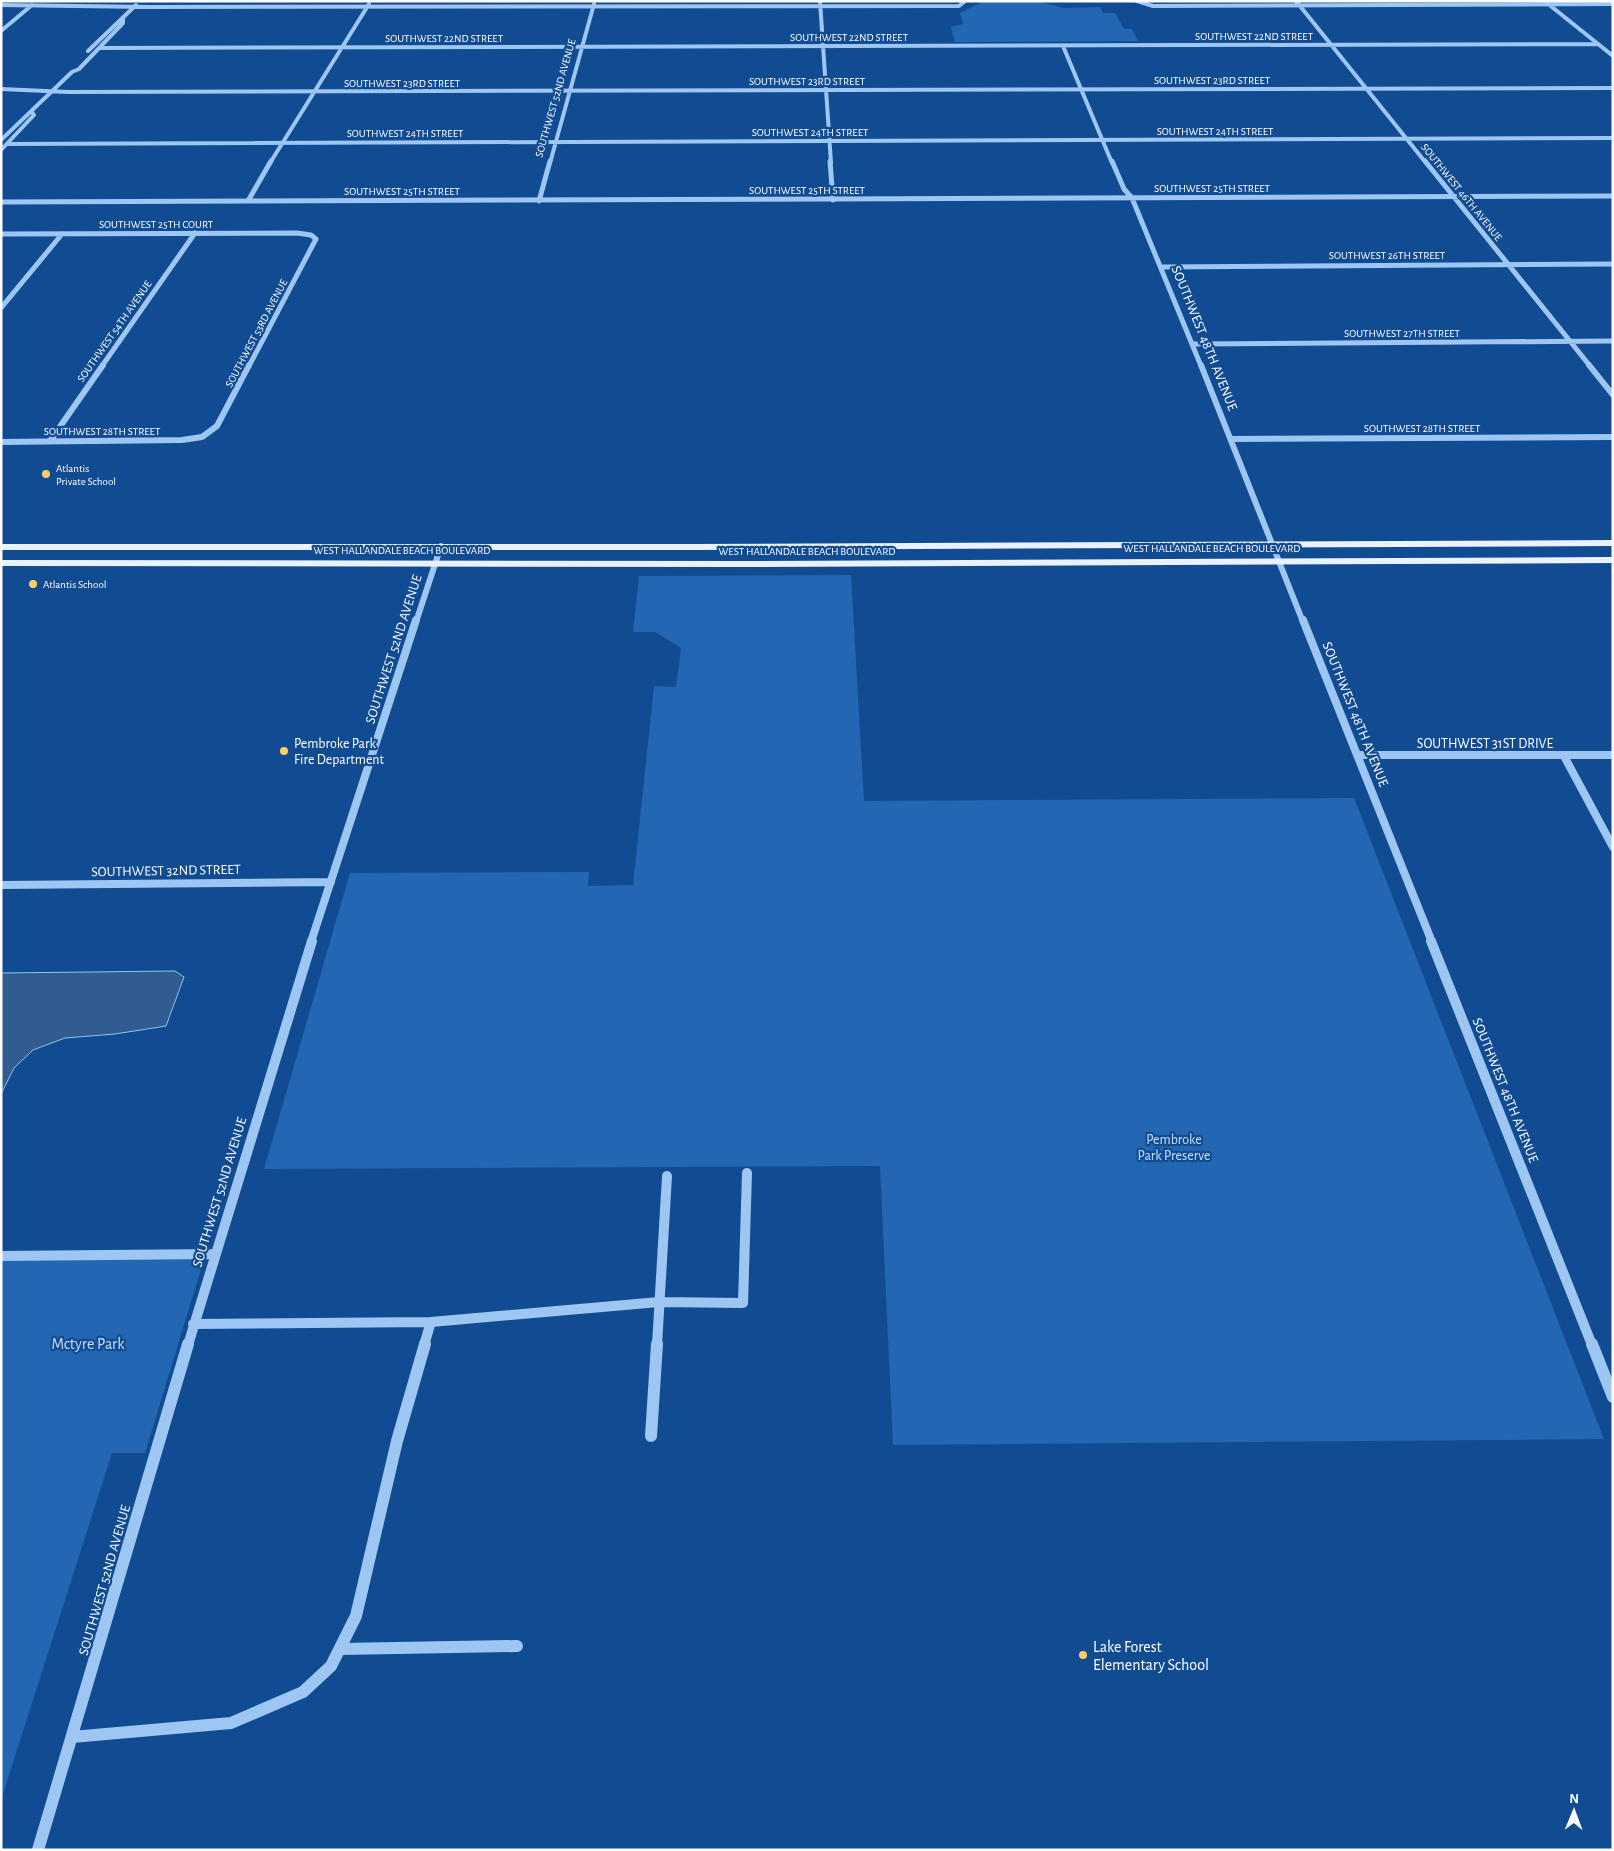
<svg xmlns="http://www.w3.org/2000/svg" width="1614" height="1851" viewBox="0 0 1614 1851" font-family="'Alegreya Sans',sans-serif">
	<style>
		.green { fill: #2366b2 }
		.water { fill: #305c90; stroke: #90c1f6 }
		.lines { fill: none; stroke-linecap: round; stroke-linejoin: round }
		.minor-far5 { stroke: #9ec6f3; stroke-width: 4 }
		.minor-far4 { stroke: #9ec6f3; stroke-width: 5 }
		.minor-far3 { stroke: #9ec6f3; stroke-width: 6 }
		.minor-far2 { stroke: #9ec6f3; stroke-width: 8 }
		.minor-far1 { stroke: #9ec6f3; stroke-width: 10 }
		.minor { stroke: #9ec6f3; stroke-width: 12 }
		.major { fill: #eaf2ff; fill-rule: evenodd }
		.poi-dot { fill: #ffcf60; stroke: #114c93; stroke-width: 2 }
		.labels { text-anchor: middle; stroke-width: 4.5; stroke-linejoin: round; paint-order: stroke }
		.far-street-label { font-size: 11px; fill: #fff; stroke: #114c93 }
		.far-poi-label { font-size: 11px; fill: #fff; stroke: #114c93; text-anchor: start }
		.street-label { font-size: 14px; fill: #fff; stroke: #114c93 }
		.poi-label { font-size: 14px; fill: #fff; stroke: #114c93; text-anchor: start }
		.park-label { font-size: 14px; fill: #c6e0fd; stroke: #114c93 }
		.near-park-label { font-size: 16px; fill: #c6e0fd; stroke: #114c93 }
		.near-poi-label { font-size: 16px; fill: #fff; stroke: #114c93; text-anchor: start }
	</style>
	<rect width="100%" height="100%" fill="#114c93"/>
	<path class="green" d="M984,1H1035L1064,8L1100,7L1103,13H1115L1124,29H1132L1138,41L955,42L951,27L963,24L960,13Z
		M851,575L864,801L1354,798L1604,1439L893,1445L880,1166L264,1169L350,873L589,872L588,886L633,885L654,686L676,687L681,648L655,632H633L639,576Z
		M205,1256L145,1453H112L1,1800V1257Z"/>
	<path class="water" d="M175,971L184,977L166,1026L115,1034L65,1038L33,1050L14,1068L1,1094V973Z"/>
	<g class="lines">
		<path class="minor-far5" d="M820,1L831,163
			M1137,1L1153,6L1613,4
			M1296,1L1426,163
			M1547,3L1613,56
			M1,5L150,7L959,6L965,1
			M1,31L32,5
			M1063,46L1112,163
			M100,48L1598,44
			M88,51L136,5
			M1,89L68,92L1613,88
			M1,140L72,72L79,69L123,23V19
			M7,144L1613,138
			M1,150L34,115L32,112
			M270,163L369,4
			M550,163L594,4"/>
		<path class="minor-far4" d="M830,161L833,200
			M1112,161L1124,189L1132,198L1201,366
			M1425,161L1590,366
			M248,201L271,161
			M539,201L550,161
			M1,202L1613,196
			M1,234L297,233L311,235L316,239L249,366
			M1161,267L1613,264
			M1,308L62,234
			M1192,344L1613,341
			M102,366L195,233"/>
		<path class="minor-far3" d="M1201,365L1303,622
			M1589,365L1613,395
			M1231,439L1613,437
			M50,441L103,365
			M1,442L182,440L202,437L217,426L249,365
			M416,622L441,546"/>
		<path class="minor-far2" d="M1303,620L1432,942
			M1358,755H1613
			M1564,756L1613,847
			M1,885L331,882
			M311,942L416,620"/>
		<path class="minor-far1" d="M1431,941L1592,1345
			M1,1256L214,1254
			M193,1324L431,1322L659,1302L743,1303L747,1173
			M188,1345L312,941
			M424,1345L431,1322
			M657,1345L667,1176"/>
		<path class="minor" d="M1592,1344L1613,1397
			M651,1436L657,1344
			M340,1649L517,1646
			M72,1737L231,1723L303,1692L331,1666L356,1616L397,1441L425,1344
			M38,1850L188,1344"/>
		<path class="major" d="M1613,540V546L694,550H1V544H694Z
			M1613,557V563L745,567L1,566V560L745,561Z"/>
	</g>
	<g class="poi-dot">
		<circle cx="46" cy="474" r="5"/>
		<circle cx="33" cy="584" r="5"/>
		<circle cx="284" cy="751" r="5"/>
		<circle cx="1083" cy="1655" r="5"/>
	</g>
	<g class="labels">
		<g class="far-street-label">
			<text x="1254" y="40">SOUTHWEST 22ND STREET</text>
			<text x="849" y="41">SOUTHWEST 22ND STREET</text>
			<text x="444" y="42">SOUTHWEST 22ND STREET</text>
			<text x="1212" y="84">SOUTHWEST 23RD STREET</text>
			<text x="807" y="85">SOUTHWEST 23RD STREET</text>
			<text x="402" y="87">SOUTHWEST 23RD STREET</text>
			<text transform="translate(555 98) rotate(-74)" y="4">SOUTHWEST 52ND AVENUE</text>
			<text x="1215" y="135">SOUTHWEST 24TH STREET</text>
			<text x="810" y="136">SOUTHWEST 24TH STREET</text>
			<text x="405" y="137">SOUTHWEST 24TH STREET</text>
			<text x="1212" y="192">SOUTHWEST 25TH STREET</text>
			<text x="807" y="194">SOUTHWEST 25TH STREET</text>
			<text x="402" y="195">SOUTHWEST 25TH STREET</text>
			<text transform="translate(1462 192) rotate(51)" y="4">SOUTHWEST 46TH AVENUE</text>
			<text x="156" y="228">SOUTHWEST 25TH COURT</text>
			<text x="1387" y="259">SOUTHWEST 26TH STREET</text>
			<text transform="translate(114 331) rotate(-55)" y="4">SOUTHWEST 54TH AVENUE</text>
			<text transform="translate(256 333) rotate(-62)" y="4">SOUTHWEST 53RD AVENUE</text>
			<text x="1402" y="337">SOUTHWEST 27TH STREET</text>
			<text x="1422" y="432">SOUTHWEST 28TH STREET</text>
			<text x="102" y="435">SOUTHWEST 28TH STREET</text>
			<text x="1212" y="552">WEST HALLANDALE BEACH BOULEVARD</text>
			<text x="402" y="554">WEST HALLANDALE BEACH BOULEVARD</text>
			<text x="807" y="555">WEST HALLANDALE BEACH BOULEVARD</text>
		</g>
		<g class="far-poi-label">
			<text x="56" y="472">Atlantis<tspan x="56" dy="13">Private School</tspan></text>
			<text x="43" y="588">Atlantis School</text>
		</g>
		<g class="street-label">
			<text transform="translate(1205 338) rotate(68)" y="5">SOUTHWEST 48TH AVENUE</text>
			<text transform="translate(393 649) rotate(-72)" y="5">SOUTHWEST 52ND AVENUE</text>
			<text transform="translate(1356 714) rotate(68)" y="5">SOUTHWEST 48TH AVENUE</text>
			<text x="1485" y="748">SOUTHWEST 31ST DRIVE</text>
			<text transform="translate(166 870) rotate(-1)" y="5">SOUTHWEST 32ND STREET</text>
			<text transform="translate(1506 1090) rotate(68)" y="5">SOUTHWEST 48TH AVENUE</text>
			<text transform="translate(219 1192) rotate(-73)" y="5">SOUTHWEST 52ND AVENUE</text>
			<text transform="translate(104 1580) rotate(-74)" y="5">SOUTHWEST 52ND AVENUE</text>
		</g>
		<g class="poi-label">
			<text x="294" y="748">Pembroke Park<tspan x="294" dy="16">Fire Department</tspan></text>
		</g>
		<g class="park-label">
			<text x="1174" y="1144">Pembroke<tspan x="1174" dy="16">Park Preserve</tspan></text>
		</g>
		<g class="near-park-label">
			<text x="88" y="1349">Mctyre Park</text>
		</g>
		<g class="near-poi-label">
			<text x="1093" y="1652">Lake Forest<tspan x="1093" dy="18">Elementary School</tspan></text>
		</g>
	</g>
	<rect width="1614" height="1851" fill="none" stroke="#ffffff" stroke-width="5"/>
	<g transform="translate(1574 1811) rotate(1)" stroke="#114c93" stroke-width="4" paint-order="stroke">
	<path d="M0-4L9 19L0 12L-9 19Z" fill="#ffffff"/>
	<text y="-8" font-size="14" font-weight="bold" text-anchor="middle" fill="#ffffff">N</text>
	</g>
</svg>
